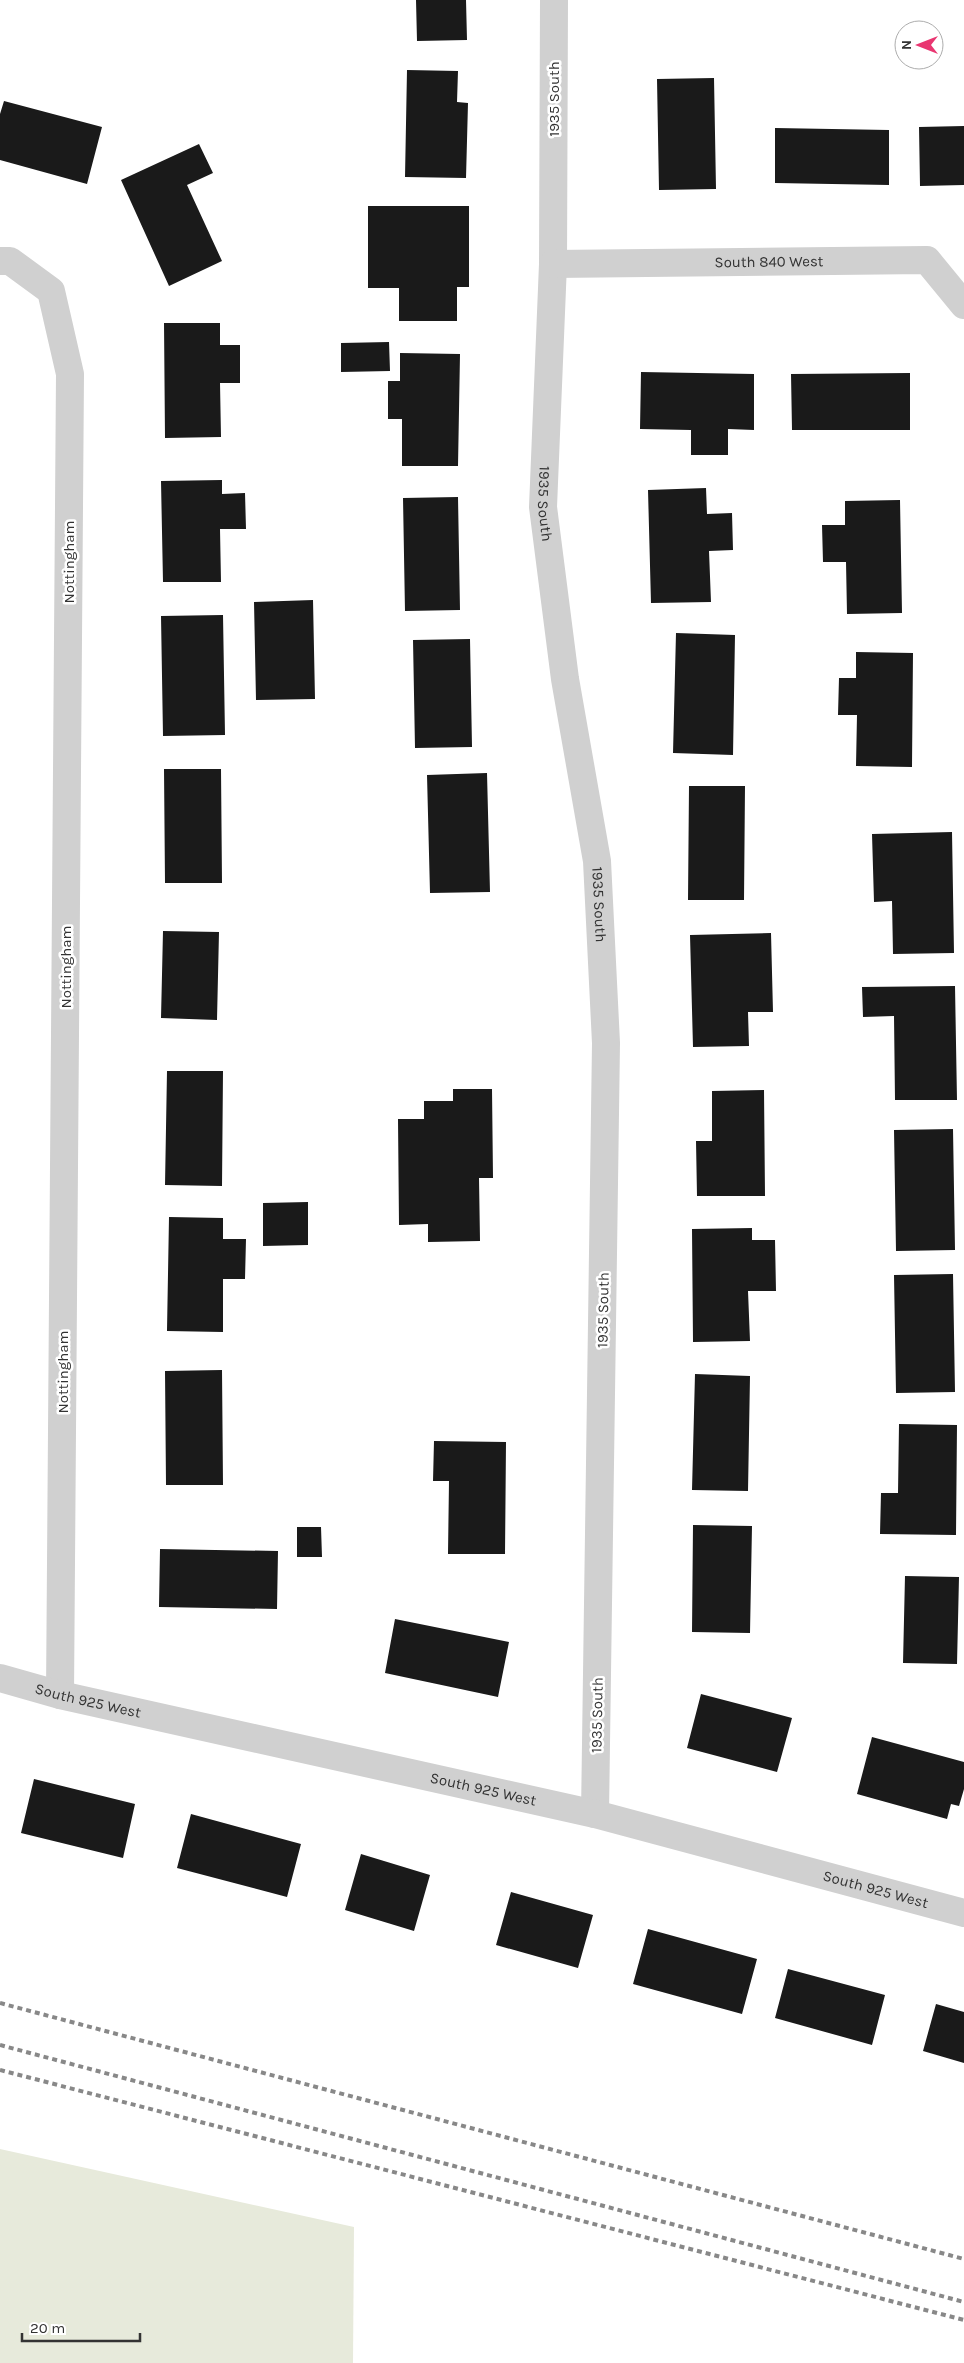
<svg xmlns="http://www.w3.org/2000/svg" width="964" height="2363" viewBox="0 0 964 2363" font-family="Karla,sans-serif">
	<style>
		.green { fill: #e7eadb }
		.building { fill: #1a1a1a }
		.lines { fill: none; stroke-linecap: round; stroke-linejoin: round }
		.minor { stroke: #d0d0d0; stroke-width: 28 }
		.rail { stroke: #888; stroke-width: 4; stroke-dasharray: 5 4; stroke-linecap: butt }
		.labels { text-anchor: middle; stroke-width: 5; stroke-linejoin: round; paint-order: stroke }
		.street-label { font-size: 15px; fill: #333; stroke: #fff }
	</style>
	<rect width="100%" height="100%" fill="#fff"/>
	<path class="green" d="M0,2149L354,2227L353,2363H0Z"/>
	<path class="building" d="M416,0H466L467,40L417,41Z
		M407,70L458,71L457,102L468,103L466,178L405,177Z
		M714,78L716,189L659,190L657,79Z
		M4,101L102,127L87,184L0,160V114Z
		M964,126V185L920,186L919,127Z
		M775,128L889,130V185L775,183Z
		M199,144L213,173L187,185L222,261L169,286L121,180Z
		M368,206H469V287H457V321H399V288H368Z
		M164,323H220V345H240V383H220L221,437L165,438Z
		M389,342L390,371L341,372V343Z
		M400,353L460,354L458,466H402V419H388V381H400Z
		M641,372L754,374V430L728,429V455H691V430L640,429Z
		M910,373V430H792L791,374Z
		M222,480V494L245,493L246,529H220L221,582H163L161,481Z
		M706,488L707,514L732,513L733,550L709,551L711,602L651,603L648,490Z
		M458,497L460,610L405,611L403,498Z
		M900,500L902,613L847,614L846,562H823L822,525H845V501Z
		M313,600L315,699L256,700L254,602Z
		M223,615L225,735L163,736L161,616Z
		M676,633L735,635L733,755L673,753Z
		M470,639L472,747L415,748L413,640Z
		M856,652L913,653L912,767L856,766L857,715H838L839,678H856Z
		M164,769H221L222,883H165Z
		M487,773L490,892L430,893L427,775Z
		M689,786H745L744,900H688Z
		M952,832L954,953L893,954L892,901L874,902L872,834Z
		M163,931L219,932L217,1020L161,1018Z
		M771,933L773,1012H748L749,1046L693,1047L690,935Z
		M955,986L957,1100H895L894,1016L863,1017L862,987Z
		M167,1071H223L222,1186L165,1185Z
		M453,1089H492L493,1178H479L480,1241L428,1242V1224L399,1225L398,1119H424V1101H453Z
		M764,1090L765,1196H697L696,1141H712V1091Z
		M953,1129L955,1250L896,1251L894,1130Z
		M308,1202V1245L263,1246V1203Z
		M169,1217L223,1218V1239H246L245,1279H223V1332L167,1331Z
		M752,1228V1240H775L776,1291H748L750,1341L693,1342L692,1229Z
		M953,1274L955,1392L896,1393L894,1275Z
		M222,1370L223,1485H166L165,1371Z
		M695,1374L750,1376L748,1491L692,1490Z
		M899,1424L957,1425L956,1535L880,1534L881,1493H898Z
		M434,1441L506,1442L505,1554H448L449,1481H433Z
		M693,1525L752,1526L750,1633L692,1632Z
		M297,1527H321L322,1557H297Z
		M160,1549L278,1551L277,1609L159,1607Z
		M905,1576L959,1577L957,1664L903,1663Z
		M395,1619L509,1642L498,1697L385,1673Z
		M701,1694L792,1718L777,1772L687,1748Z
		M872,1737L964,1762V1789L959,1806L951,1804L947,1819L857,1794Z
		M34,1779L135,1804L123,1858L21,1833Z
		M191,1814L301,1844L287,1897L177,1868Z
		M361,1854L430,1875L414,1931L345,1910Z
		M511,1892L593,1915L578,1968L496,1945Z
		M648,1929L757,1959L742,2014L633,1984Z
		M788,1969L885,1995L872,2045L775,2018Z
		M936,2004L964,2012V2063L923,2051Z"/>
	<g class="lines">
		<g class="minor">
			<path id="s1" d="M554,0L553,264L543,507L565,679L597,861L606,1043L595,1814"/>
			<path d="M0,261H10L51,291L70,374L60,1695"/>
			<path id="s2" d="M553,264L927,260L964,305"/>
			<path id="s3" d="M0,1678L60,1695L595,1814L964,1913"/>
		</g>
		<path class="rail" d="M0,2003L964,2259
			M0,2045L964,2302
			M0,2070L964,2320"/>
	</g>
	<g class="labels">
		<g class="street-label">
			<text transform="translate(554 99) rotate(-90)" y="5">1935 South</text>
			<text dy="5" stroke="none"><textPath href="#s2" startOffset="216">South 840 West</textPath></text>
			<text dy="5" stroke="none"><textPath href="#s1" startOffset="504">1935 South</textPath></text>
			<text transform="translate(69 562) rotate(-90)" y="5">Nottingham</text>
			<text dy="5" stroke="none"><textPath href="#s1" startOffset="909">1935 South</textPath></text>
			<text transform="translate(66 967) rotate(-90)" y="5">Nottingham</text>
			<text transform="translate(603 1310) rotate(-89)" y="5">1935 South</text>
			<text transform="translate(63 1372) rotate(-90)" y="5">Nottingham</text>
			<text dy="5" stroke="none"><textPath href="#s3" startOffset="91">South 925 West</textPath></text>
			<text transform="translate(597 1715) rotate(-89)" y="5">1935 South</text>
			<text dy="5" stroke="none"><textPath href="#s3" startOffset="496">South 925 West</textPath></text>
			<text dy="5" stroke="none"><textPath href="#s3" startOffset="901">South 925 West</textPath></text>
		</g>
	</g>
	<g transform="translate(919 45) rotate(270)"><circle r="24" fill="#ffffff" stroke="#adadad"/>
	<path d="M0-4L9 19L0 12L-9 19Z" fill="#e93671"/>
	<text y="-8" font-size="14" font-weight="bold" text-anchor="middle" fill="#333333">N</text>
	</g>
	<path d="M22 2333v8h118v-8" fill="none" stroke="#333333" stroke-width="2.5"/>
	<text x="30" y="2333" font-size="15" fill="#333333" stroke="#ffffff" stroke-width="4" paint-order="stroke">20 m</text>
</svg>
